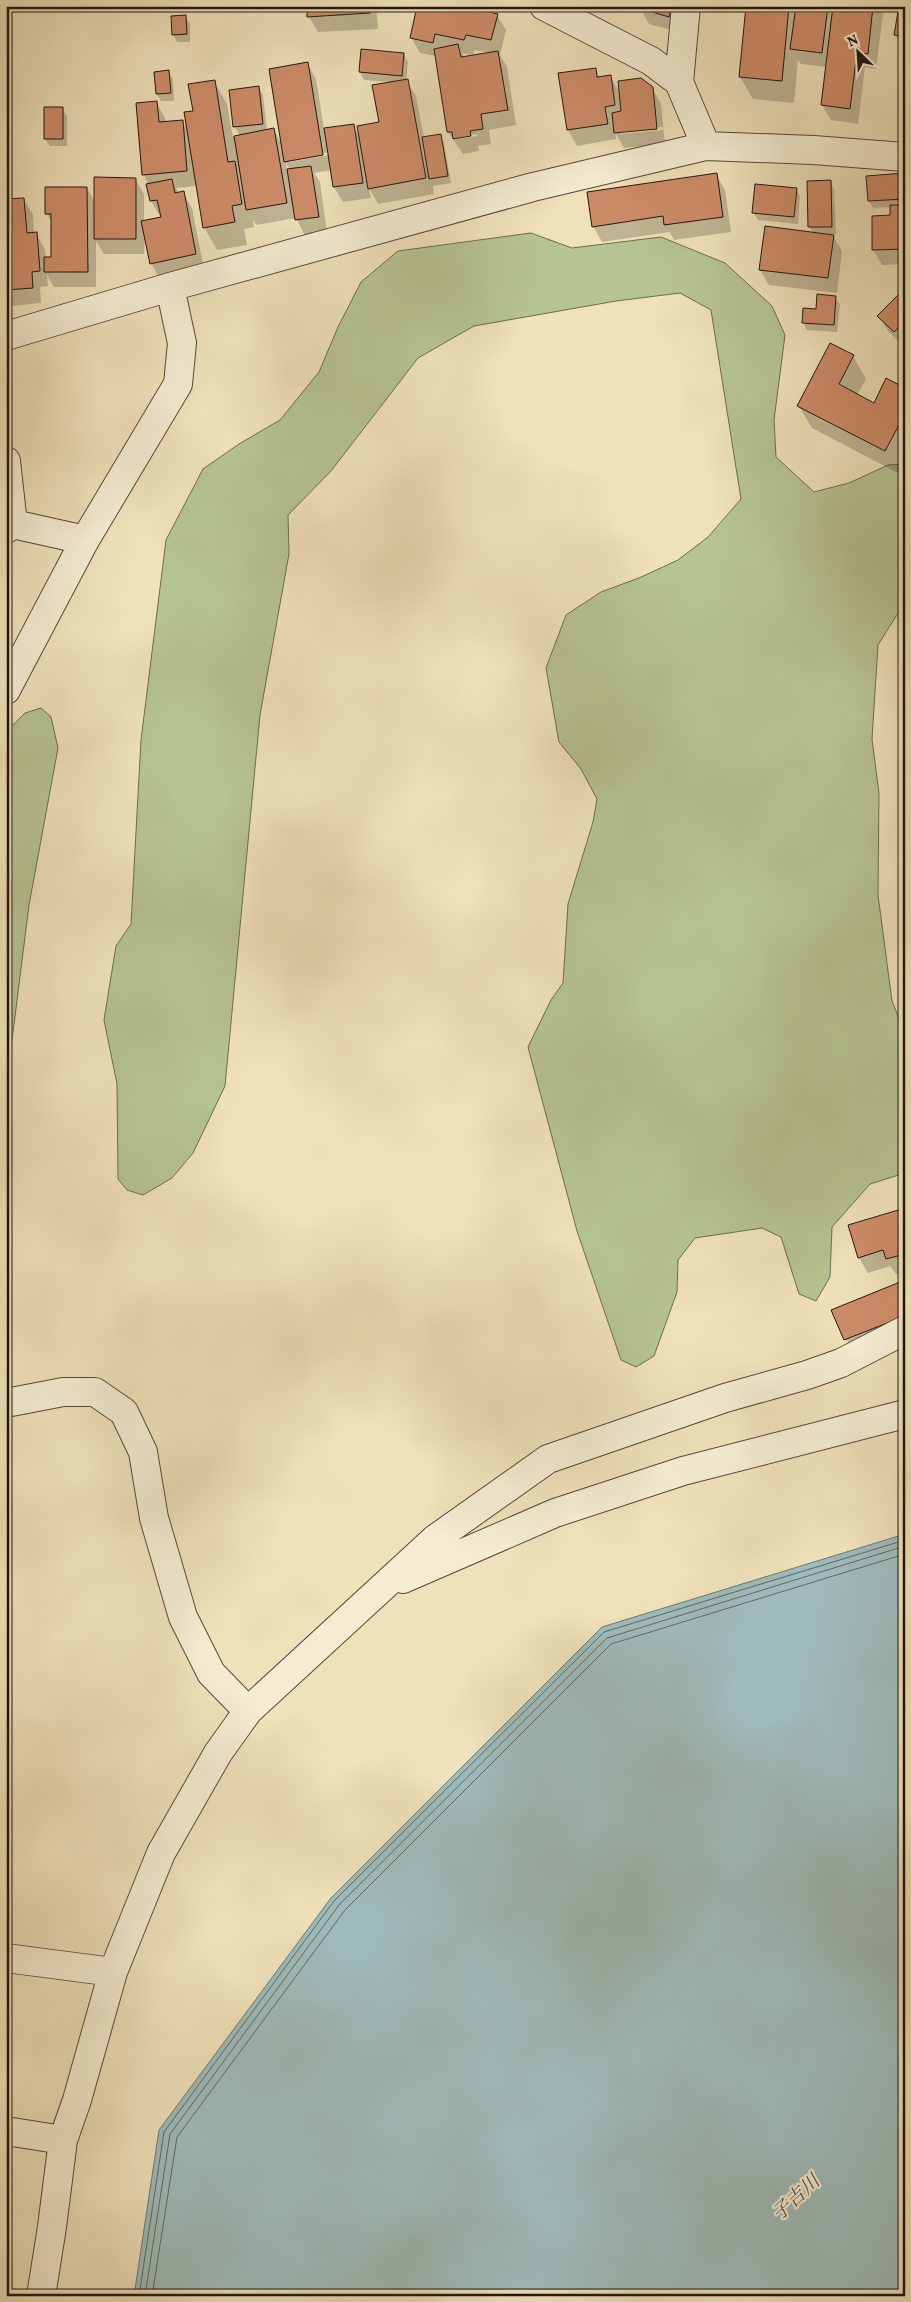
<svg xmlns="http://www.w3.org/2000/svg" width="911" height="2302" viewBox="0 0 911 2302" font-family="Vollkorn,'Noto Serif JP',serif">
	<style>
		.green { fill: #b6c392; stroke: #6c6c51 }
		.water { fill: #9ebbba; stroke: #6d7976 }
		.shadow { fill: #0003; fill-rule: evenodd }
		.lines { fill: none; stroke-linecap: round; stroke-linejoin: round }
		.shore { stroke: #606865; stroke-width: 1 }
		.building { fill: #cd8c68; stroke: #231610 }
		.minor-casing { stroke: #56493a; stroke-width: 30 }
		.minor { stroke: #f5ecd2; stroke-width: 28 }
		.labels { text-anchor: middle; stroke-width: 4.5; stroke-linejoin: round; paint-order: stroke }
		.water-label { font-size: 19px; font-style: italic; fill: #4e504c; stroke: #f5ecd2 }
	</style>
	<rect width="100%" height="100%" fill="#efe1ba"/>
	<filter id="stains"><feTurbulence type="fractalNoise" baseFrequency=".004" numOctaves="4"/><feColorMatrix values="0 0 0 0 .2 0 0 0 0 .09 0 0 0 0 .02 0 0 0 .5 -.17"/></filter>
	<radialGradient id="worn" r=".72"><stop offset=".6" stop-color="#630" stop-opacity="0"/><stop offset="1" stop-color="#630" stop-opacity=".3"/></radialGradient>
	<path class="green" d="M531,233L572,248L661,237L725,263L772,306L785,335L774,420L776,457L814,492L849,483L888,465L905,464V602L878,645L872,739L879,793L878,895L892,1001L905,1033V1173L870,1184L832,1227L830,1277L816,1301L799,1294L781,1237L762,1228L695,1238L678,1260L677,1292L654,1356L636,1367L621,1360L577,1231L528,1047L551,1000L563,983L568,904L593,822L597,799L581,769L559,742L546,668L566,615L601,592L639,578L678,560L708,537L741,499L711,310L680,293L616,301L474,326L418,358L331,471L288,515L289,554L260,715L225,1086L193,1153L172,1178L143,1195L127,1190L118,1179L117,1084L104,1020L116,946L131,924L141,740L166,540L203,469L239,444L280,420L319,372L338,327L361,282L398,251Z
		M41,708L51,717L58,748L29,905L6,1088V732L25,713Z"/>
	<path class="water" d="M905,1534V2296H134L159,2130L331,1898L602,1627Z"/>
	<path class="shadow" d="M308,6H376L378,29L318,32L309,17Z
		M418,6H474L477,10L497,15L506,30L500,55L507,67L516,125L489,130L491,144L478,146L479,151L463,154L448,132L436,56L420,53L411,37ZM474,50L490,53L465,58L462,53L473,55ZM477,134V136L454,140V137Z
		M617,6H678V32L649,24L643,13Z
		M747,6H884L876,69L865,67L858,124L831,120L822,105L827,67L801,64L798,60L794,103L753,99L740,77Z
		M905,6V43L899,42L895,34Z
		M185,16L190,24V42H177L173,34Z
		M362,50L404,54L408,62L406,81L416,96L424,138L440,135L444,143L451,183L433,186L434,194L378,204L369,188L371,198L343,202L334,187L331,170L314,173L320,182L327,232L305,236L296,218L256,225L253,219L254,227L244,229L247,245L217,250L204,227L197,186L176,188L179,193H183L192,208L204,269L160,279L151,263L145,237L144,254H104L96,241V287H54L47,275L48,286L40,287L41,303L11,306L6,297V200L24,199L33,215L34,234H36L45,249L46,258H52V223L47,214L87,188L95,202L135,179L144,194V222L161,218L151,201L148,185H149L144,175L156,102L165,118L166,123L182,121L188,131L195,112L214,81L227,104L233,137L240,136L235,127L258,87L263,95L267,131L274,130L282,145L307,63L316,79L324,129L353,125L360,137L380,123L392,82L364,80L360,72ZM329,152V155L289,162V159ZM286,162L290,170H287Z
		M595,69L600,78L610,76L621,95L652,88L661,104L665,144L624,148L615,132L616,139L577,146L568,130L560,74ZM663,127V130L620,134V131Z
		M168,72L173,79L174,101H161L157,94Z
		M62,108L67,116V146H50L45,139Z
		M716,175L725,190L731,232L674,240L670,232L602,242L593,226Z
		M905,175V264L882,265L873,249L891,216V207L873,208L869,201Z
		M830,182L834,189L836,234H832L842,251L837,293L769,285L760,270L813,233L810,227Z
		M796,189L800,196L798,224L758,220L753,212Z
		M905,290V345L903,346L888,331L879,316Z
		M835,297L840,305L837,332L807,330L803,322Z
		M853,356L866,379L857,395L875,404L905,389V460L898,473L812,428L799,406Z
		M905,1210V1272L896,1274L890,1266L868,1273L859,1258Z
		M905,1292V1335L854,1355L833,1311Z"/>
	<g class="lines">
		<path class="shore" d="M139,2296L164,2132L334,1901L604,1632L905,1540
			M145,2296L170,2134L339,1905L607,1638L905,1546
			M152,2296L177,2137L345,1910L611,1644L905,1554"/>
	</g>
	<path class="building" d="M307,6H369L370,13L307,17Z
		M417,6H472V8L498,14L491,40L466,35L464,40L435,34L433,43L410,38Z
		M640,6H672L669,17L639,8Z
		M746,6H789L782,81L739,77Z
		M796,6H828L822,53L790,49Z
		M833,6H873L868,54L857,52L850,109L821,105Z
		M899,6H905V36L894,35Z
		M186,15L187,34L172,35L171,16Z
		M458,44L461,57L498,51L508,110L481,114L483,129L470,131L471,136L453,139L452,132H447L434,49Z
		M361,49L404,53L402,76L359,72Z
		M308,62L323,155L284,162L269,69Z
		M596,68L597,77L611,75L615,105L605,107L608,124L567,130L558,73Z
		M169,70L171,93L156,94L154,72Z
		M641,78L653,87L657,129L614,133L612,113L621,111L618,81Z
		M408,79L426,178L368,189L357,126L379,122L372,85Z
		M215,80L228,162L235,161L242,204L232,206L235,222L203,228L184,112L193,111L188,84Z
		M259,86L263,124L233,127L229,90Z
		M157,101L159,122L183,120L187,171L142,175L136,103Z
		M44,107H63V139H44Z
		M354,124L363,183L333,187L324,128Z
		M274,128L287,203L246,210L234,136Z
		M441,134L448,176L429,179L422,137Z
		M311,166L319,217L295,220L287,169Z
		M717,173L723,217L664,225L663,216L592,227L587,192Z
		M905,173V199L868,201L866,176Z
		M94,177L136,178V239H94Z
		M172,179L175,193L184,191L196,254L150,264L141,221L161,217L157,200L150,201L146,184Z
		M831,180L832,227H808L807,181Z
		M755,184L797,188L794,217L752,213Z
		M45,187H87L88,272H44V257H51V214H45Z
		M24,198L27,233L37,232L40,271L32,272L33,288L6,290V199Z
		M890,205H905V249L872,250V216L890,215Z
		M765,226L834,235L828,278L759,270Z
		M905,288V321L894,332L877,316Z
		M817,294L836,296L834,325L802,323L803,308L816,309Z
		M830,343L854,355L839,384L874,403L886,378L905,388V414L885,451L797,406Z
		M905,1208V1254L886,1259L883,1250L858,1258L848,1225Z
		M900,1282L905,1292V1316L844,1340L831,1310Z"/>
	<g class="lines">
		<g class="minor-casing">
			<path id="minor" d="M544,6L651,61L679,82
				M686,6L679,82L706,146
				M6,336L170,287L533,187L706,146L813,150L905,157
				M6,461L13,524L6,529
				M13,524L85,540
				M6,690L85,540L178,384L182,343L170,287
				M6,1403L63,1392H95L124,1412L143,1452L154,1518L183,1617L211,1673L248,1711
				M403,1579L555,1513L683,1471L905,1414
				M6,1958L113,1972
				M6,2131L63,2140
				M41,2296L52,2227L63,2140L77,2100L113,1972L161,1853L218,1753L248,1711L435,1539L548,1459L725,1398L807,1375L841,1363L905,1330"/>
		</g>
		<use href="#minor" class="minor"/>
	</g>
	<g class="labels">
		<g class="water-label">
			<text transform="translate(795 2197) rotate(-43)" y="7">子吉川</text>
		</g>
	</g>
	<rect width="911" height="2302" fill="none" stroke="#efe1ba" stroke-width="25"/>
	<rect x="8" y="8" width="896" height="2287" fill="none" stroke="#231610" stroke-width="2.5"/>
	<rect x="12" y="12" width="886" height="2277" fill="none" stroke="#231610"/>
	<g transform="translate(858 52) rotate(335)" stroke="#f5ecd2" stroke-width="4" paint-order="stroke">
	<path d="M0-4L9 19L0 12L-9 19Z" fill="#231610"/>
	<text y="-8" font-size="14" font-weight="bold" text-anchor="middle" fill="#231610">N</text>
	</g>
	<rect width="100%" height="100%" filter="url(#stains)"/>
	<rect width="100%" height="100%" fill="url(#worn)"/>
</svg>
